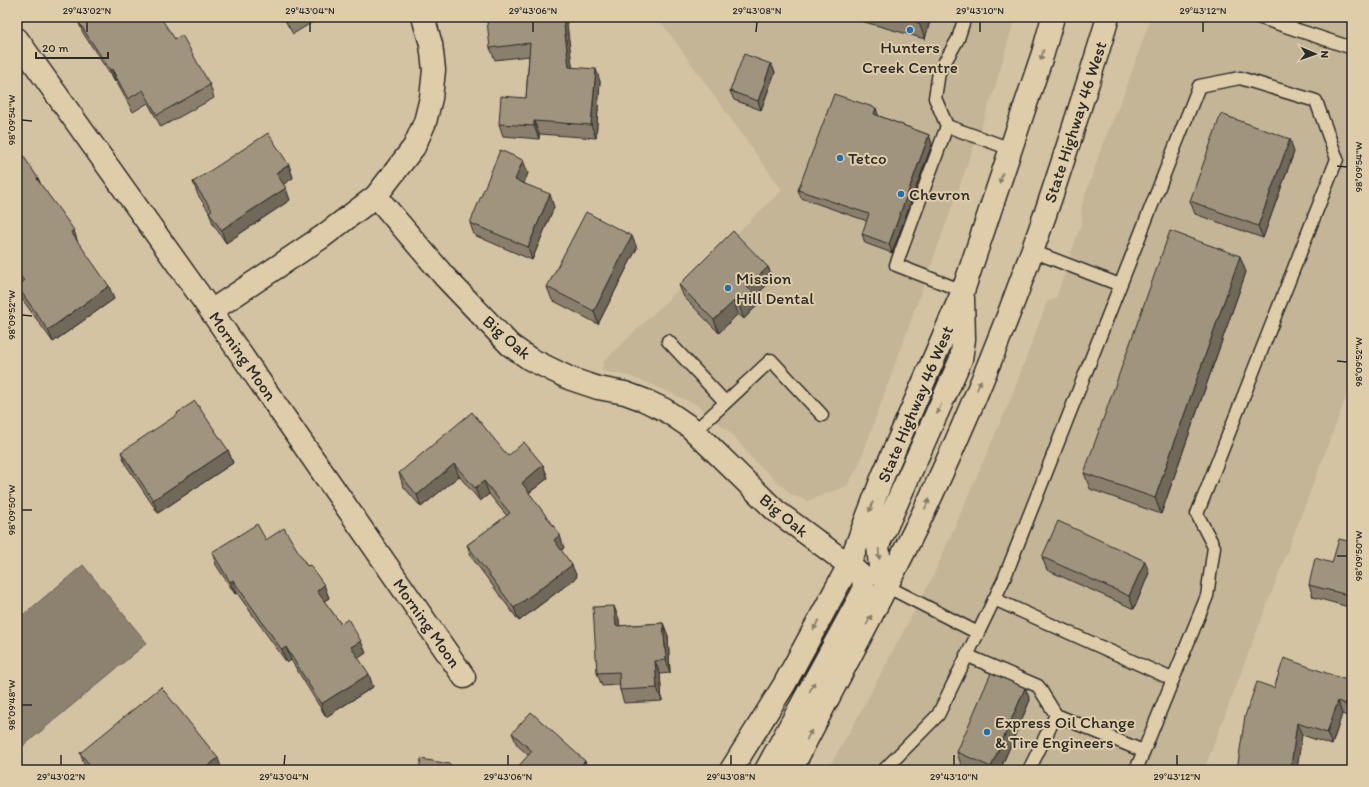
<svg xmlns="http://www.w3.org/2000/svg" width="1369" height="787" viewBox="0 0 1369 787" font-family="Itim,sans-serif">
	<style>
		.built { fill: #c4b597 }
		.water { fill: #8d8270; stroke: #665f54 }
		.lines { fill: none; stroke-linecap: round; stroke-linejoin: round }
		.lane-casing { stroke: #2b2b2b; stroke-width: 15 }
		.street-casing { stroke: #2b2b2b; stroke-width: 25 }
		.primary-casing { stroke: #2b2b2b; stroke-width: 25 }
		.lane { stroke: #dfcdaa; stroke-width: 12 }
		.street { stroke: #dfcdaa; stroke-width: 22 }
		.primary { stroke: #dfcdaa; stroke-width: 22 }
		.wall { fill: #8a7f6c; stroke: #2b2b2b }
		.shaded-wall { fill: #706858; stroke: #2b2b2b }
		.building { fill: #a0947e; stroke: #2b2b2b }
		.oneway { fill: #857c6a }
		.ticks { fill: none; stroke: #2b2b2b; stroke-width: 1.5 }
		.poi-dot { fill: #1f6fb2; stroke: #dfcdaa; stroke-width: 1.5 }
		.labels { text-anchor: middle; stroke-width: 4; stroke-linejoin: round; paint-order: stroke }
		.poi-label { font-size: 17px; fill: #2b2b2b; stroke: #dfcdaa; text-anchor: start }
		.street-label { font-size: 17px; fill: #2b2b2b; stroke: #dfcdaa }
		.neatline { fill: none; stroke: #2b2b2b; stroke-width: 1.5 }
		.ticks-label { font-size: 10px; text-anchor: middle; fill: #2b2b2b }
	</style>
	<rect width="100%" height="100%" fill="#d4c3a2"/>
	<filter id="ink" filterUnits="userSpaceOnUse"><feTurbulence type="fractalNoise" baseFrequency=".025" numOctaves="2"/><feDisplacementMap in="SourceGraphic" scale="8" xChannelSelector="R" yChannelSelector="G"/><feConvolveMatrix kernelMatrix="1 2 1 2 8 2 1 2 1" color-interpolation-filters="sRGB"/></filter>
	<g filter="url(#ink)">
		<path class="built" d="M663,17H1015L994,91L858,467L847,486L807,501L791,494L753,460L734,436L697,405L648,383L628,376L602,371L603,362L782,190L659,19Z
			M1151,17H1352V382L1204,770H827L853,726L933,576L1011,398L1047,302L1056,298L1082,221L1081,208L1103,143L1125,91Z"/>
		<path class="water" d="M83,565L147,643L17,751V620Z"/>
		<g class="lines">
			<g class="lane-casing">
				<path id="lane" d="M1258,17L1352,48
					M947,126L935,98L939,72L958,39L965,17
					M1032,251L1120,285
					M963,291L896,265L947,126L1011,149
					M668,341L725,402
					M695,431L771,360L822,415
					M888,587L978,633L1004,579L1199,86L1240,78L1316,101L1337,159L1197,514L1214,547L1207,596L1136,770
					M994,599L1172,679
					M966,655L1038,686L1056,715L1143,751
					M884,770L938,715L978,633
					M1029,770L1056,715"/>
			</g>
			<g class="street-casing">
				<path id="street" d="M17,39L211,311L464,677
					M376,196L444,276L510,345L530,359L571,379L598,388L625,393L644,400L665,410L690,427L776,511L849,565
					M211,311L322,237L376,196L414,147L425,122L431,98L434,70L431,44L423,17"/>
			</g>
			<g class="primary-casing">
				<path id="primary" d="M888,587L880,567L878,545L961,359L964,339L963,298
					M731,770L784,685L849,565L883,476L963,291L1043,53L1053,17
					M766,770L863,592L864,578L849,565
					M791,770C836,681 885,593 928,503C986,380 1035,252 1075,123C1086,88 1098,53 1108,17"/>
			</g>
			<use href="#lane" class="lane"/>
			<use href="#street" class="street"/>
			<use href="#primary" class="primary"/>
		</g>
		<path class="wall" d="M283,17H321L293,34Z
			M504,17H566L572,67L600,81L596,138L539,134V139L503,136L499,124L526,98L529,56L495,60L490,48L504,19Z
			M859,17H931L925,39L861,21Z
			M78,21L175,39L210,85L214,98L161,127L148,103L133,112L116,81L115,82L83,33Z
			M771,64L775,72L761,110L734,100L730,91Z
			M879,116L929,135L932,144L892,253L865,243L862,234L867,221L801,198L798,190Z
			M1294,152L1263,238L1195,214L1190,201Z
			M17,158L38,178L41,185L114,299L53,342L22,299L17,286L21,283L17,277Z
			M289,165L293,178L283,184L290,200L226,243L213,224L209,212L198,195L193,182Z
			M528,173L524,183L554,207L532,260L474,235L470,223Z
			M637,248L598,324L552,300L547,287Z
			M768,267L773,279L754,297L757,305L744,319L738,314L719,333L684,297L679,285Z
			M1246,272L1161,514L1090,489L1084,473Z
			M228,450L233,463L158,513L126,465L121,452Z
			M508,456L543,465L548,478L529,493L564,548L561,550L577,577L519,621L472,558L467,545L507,516L489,494L480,501L459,476L421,507L403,486L399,473Z
			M266,540L307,566L324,585L329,598L324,601L341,624L366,653L358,658L373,687L326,717L291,660L287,663L237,593L235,594L216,565L212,552Z
			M1352,542V608L1313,597L1309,585L1332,563Z
			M1042,557L1149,573L1134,609L1047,570Z
			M619,619V626L663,623L668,636L670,673L660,674L662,701L624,703L620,690V685L602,686L597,673Z
			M1352,682V711L1350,717L1342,714L1332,745L1302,735L1237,770L1274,688Z
			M1025,688L1030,700L1000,770H973L961,765L957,752Z
			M512,733L588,770L528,755L517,745Z
			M80,753L222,770H86Z"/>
		<path class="shaded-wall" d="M563,17H566L574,79L569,67Z
			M921,17H931L925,39L919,23Z
			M771,64L775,72L761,110L758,101Z
			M112,69L116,81L115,82L110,70Z
			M596,69L600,81L596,138L591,125Z
			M876,108L879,117L874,114Z
			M534,121L539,134V139L534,126Z
			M929,135L932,144L892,253L889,244Z
			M1290,139L1294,152L1263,238L1258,226Z
			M523,160L528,173L520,193L515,180Z
			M289,165L293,178L281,186L276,173Z
			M38,178L43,190L37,179Z
			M286,188L290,200L226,243L221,230Z
			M550,194L554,207L532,260L528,247Z
			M74,230L78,243L71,232Z
			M632,236L637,248L598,324L594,311Z
			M1240,256L1246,272L1161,514L1155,498Z
			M768,267L773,279L754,297L757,305L744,319L739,306L747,287Z
			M109,286L114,299L53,342L48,330Z
			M734,301L738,314L719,333L714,320Z
			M228,450L233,463L158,513L153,500Z
			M454,464L459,476L421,507L417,495Z
			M543,465L548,478L526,495L522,483Z
			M484,481L489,494L480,501L475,488Z
			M560,535L564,548L558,552L554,540Z
			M1145,561L1149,573L1134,609L1129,596Z
			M572,565L577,577L519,621L514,608Z
			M233,580L237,593L235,594L230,582Z
			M324,585L329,598L321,603L317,591Z
			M614,606L619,619L620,639L616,626Z
			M663,623L668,636L670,673L666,660Z
			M361,641L366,653L356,660L351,647Z
			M286,647L291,660L287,663L282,650Z
			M655,661L660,674L662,701L657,688Z
			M369,674L373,687L326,717L321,704Z
			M1352,685V711L1350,717L1345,704Z
			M1025,688L1030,700L1000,770H992L991,767Z
			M1338,701L1342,714L1332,745L1327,733Z
			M1297,723L1302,735L1297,770L1291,766Z
			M218,758L222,770H203Z
			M585,761L588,770H576Z
			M450,764L453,770H449Z"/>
		<path class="building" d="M84,17H160L175,39L182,35L210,85L157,115L143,90L128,99L112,69L110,70L78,21Z
			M286,17H295L288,21Z
			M504,17H563L569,67L596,69L591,125L534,121V126L499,124L501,96L526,98L530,43L490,48L487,21L504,19Z
			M899,17H921L919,23Z
			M744,54L771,64L758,101L730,91Z
			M834,94L876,108L874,114L929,135L889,244L862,234L869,214L798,190Z
			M1221,114L1290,139L1258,226L1190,201Z
			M268,133L289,165L276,173L286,188L221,230L209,212L212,210L193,182Z
			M500,150L523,160L515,180L550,194L528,247L470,223Z
			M22,154L38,178L37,179L74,230L71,232L109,286L48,330L17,286L24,281L17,271V158Z
			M586,212L632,236L594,311L547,287Z
			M733,231L768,267L747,287L753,293L739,306L734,301L714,320L679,285Z
			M1170,231L1240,256L1155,498L1084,473Z
			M195,401L228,450L153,500L121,452L178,414L177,413Z
			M472,412L508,456L524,442L543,465L522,483L560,535L554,540L572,565L514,608L467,545L510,513L484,481L475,488L454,464L417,495L399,473Z
			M1058,521L1145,561L1129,596L1042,557Z
			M257,524L266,540L284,528L307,566L310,565L324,585L317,591L341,624L348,619L361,641L351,647L369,674L321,704L286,647L282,650L233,580L230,582L212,552Z
			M1339,539L1352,542V596L1309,585L1315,558L1332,563Z
			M614,606L616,626L663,623L666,660L655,661L657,688L620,690L619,672L597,673L593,607Z
			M1284,658L1352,682V685L1345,704L1338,701L1327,733L1297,723L1291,766L1318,770H1237L1245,716L1257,682L1274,688Z
			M991,673L1025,688L991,767L957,752Z
			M161,687L218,758L203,770H94L80,753Z
			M531,712L585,761L576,770H515L532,751L512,733Z
			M421,759L450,764L449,770H419Z"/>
		<defs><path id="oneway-solid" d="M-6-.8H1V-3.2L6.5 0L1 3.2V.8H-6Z"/></defs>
		<g class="oneway">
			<use href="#oneway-solid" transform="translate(1042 55) rotate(107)"/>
			<use href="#oneway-solid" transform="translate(1001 178) rotate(109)"/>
			<use href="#oneway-solid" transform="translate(979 385) rotate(-68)"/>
			<use href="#oneway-solid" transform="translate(939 409) rotate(114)"/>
			<use href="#oneway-solid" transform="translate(927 504) rotate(-65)"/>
			<use href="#oneway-solid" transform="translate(871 507) rotate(111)"/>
			<use href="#oneway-solid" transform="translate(879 554) rotate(86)"/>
			<use href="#oneway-solid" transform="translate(869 620) rotate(-62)"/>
			<use href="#oneway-solid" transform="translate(816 625) rotate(118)"/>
			<use href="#oneway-solid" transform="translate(812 687) rotate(-62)"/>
			<use href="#oneway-solid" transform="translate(809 735) rotate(-63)"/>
		</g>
	</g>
	<path class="ticks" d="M87,32V22M310,32V22M533,32V22M756,32L757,22M980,32V22M1203,32V22M22,120L32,121M1337,166L1347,167M22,315L32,316M1337,361L1347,362M22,510H32M1337,556H1347M22,705H32M61,765V755M284,765L285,755M508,765V755M731,765V755M954,765V755M1177,765V755"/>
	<g class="poi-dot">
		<circle cx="910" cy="30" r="4"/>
		<circle cx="840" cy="158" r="4"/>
		<circle cx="901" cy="194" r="4"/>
		<circle cx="728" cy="288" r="4"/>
		<circle cx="987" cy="732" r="4"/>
	</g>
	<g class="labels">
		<g class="poi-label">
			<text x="910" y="53" text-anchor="middle">Hunters<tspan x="910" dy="20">Creek Centre</tspan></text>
			<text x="848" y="164">Tetco</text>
			<text x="909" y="200">Chevron</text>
			<text x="736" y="284">Mission<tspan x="736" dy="20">Hill Dental</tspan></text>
			<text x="995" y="728">Express Oil Change<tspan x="995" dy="20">&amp; Tire Engineers</tspan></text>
		</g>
		<g class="street-label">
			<text transform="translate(1075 122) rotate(-72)" y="6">State Highway 46 West</text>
			<text transform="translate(507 337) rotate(41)" y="6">Big Oak</text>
			<text transform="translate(243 356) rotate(55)" y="6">Morning Moon</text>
			<text transform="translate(915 404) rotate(-67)" y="6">State Highway 46 West</text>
			<text transform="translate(784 515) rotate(40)" y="6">Big Oak</text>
			<text transform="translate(427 623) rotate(55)" y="6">Morning Moon</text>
		</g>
	</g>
	<rect width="1369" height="787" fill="none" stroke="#dfcdaa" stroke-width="44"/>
	<g transform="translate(1315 54) rotate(92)" stroke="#dfcdaa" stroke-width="3" paint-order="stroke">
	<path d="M0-3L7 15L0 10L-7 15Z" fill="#2b2b2b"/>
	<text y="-6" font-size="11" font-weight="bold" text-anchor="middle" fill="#2b2b2b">N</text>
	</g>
	<path d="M36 52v6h72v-6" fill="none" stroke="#2b2b2b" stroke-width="2"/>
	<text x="42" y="52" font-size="12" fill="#2b2b2b" stroke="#dfcdaa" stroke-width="3" paint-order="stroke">20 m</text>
	<rect x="22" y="22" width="1325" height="743" class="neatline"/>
	<g class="ticks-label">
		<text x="87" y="14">29°43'02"N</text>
		<text x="310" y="14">29°43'04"N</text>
		<text x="533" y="14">29°43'06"N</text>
		<text x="757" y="14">29°43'08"N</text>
		<text x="980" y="14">29°43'10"N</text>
		<text x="1203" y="14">29°43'12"N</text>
		<text transform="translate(11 120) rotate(-90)" y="4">98°09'54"W</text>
		<text transform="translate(1358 167) rotate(-90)" y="4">98°09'54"W</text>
		<text transform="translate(11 315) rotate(-90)" y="4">98°09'52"W</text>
		<text transform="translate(1358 362) rotate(-90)" y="4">98°09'52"W</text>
		<text transform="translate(11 510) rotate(-90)" y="4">98°09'50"W</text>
		<text transform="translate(1358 556) rotate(-90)" y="4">98°09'50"W</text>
		<text transform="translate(11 705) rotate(-90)" y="4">98°09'48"W</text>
		<text x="61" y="780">29°43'02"N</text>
		<text x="284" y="780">29°43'04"N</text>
		<text x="508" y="780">29°43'06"N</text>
		<text x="731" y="780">29°43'08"N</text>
		<text x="954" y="780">29°43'10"N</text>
		<text x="1177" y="780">29°43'12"N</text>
	</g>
</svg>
